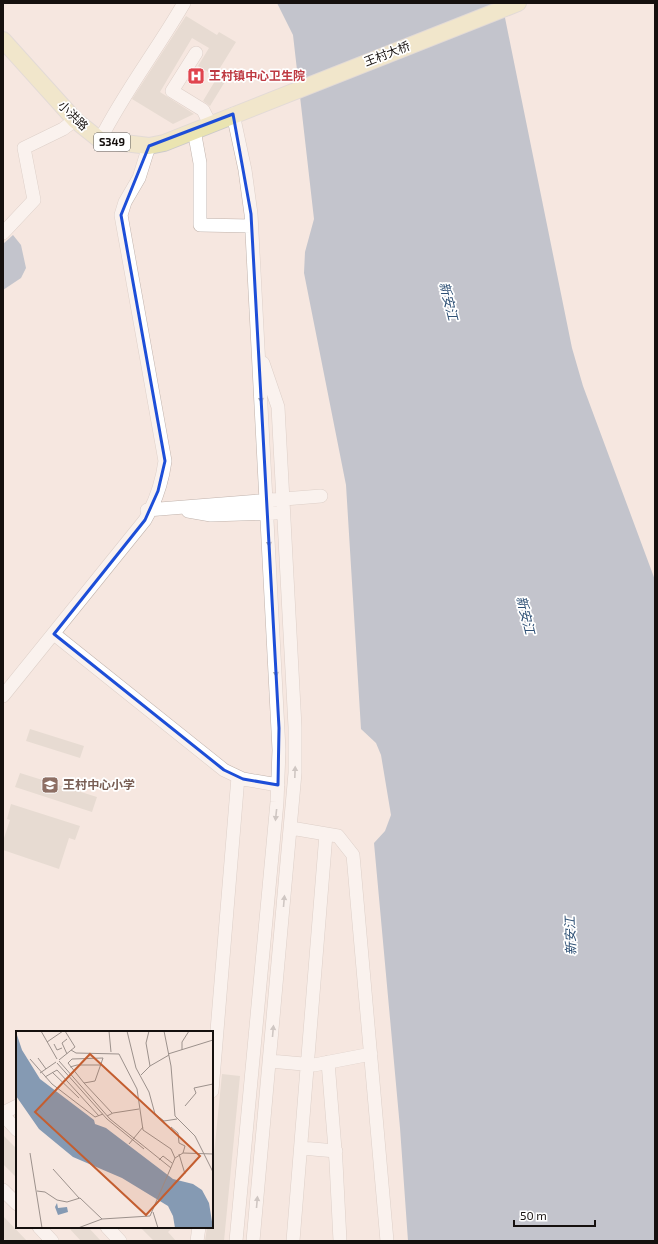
<svg xmlns="http://www.w3.org/2000/svg" width="658" height="1244" viewBox="0 0 658 1244" font-family="'Exo 2','Noto Sans SC',sans-serif">
	<style>
		.water { fill: #859ab3 }
		.building { fill: #d5cdc1 }
		.lines { fill: none; stroke-linecap: round; stroke-linejoin: round }
		.minor-casing { stroke: #c0b3ac; stroke-width: 14 }
		.major-casing { stroke: #cccaca; stroke-width: 18 }
		.minor { stroke: #fff; stroke-width: 13 }
		.major { stroke: #eae4b1; stroke-width: 16 }
		.oneway { fill: #a19f9f }
		.marked { fill: none; stroke: #1d4ed8; stroke-width: 3; stroke-linejoin: round }
		.labels { text-anchor: middle; stroke-width: 3.5; stroke-linejoin: round; paint-order: stroke }
		.shield { fill: #fff; stroke: #5b5856; stroke-width: 1 }
		.shield-label { font-size: 11px; font-weight: bold; fill: #15100e }
		.street-label { font-size: 12px; fill: #15100e; stroke: #fff }
		.health-label { font-size: 12px; font-weight: bold; fill: #be3a42; stroke: #fff; text-anchor: start }
		.education-label { font-size: 12px; font-weight: bold; fill: #785e54; stroke: #fff; text-anchor: start }
		.water-label { font-size: 13px; font-style: italic; fill: #2e5075; stroke: #fff }
		.inset-road { fill: none; stroke: #9c918c; stroke-width: 1 }
		.view { fill: #c45e30; fill-opacity: 0.15; stroke: #c45e30; stroke-width: 2 }
		.inset-edge { fill: none; stroke: #15100e; stroke-width: 2 }
	</style>
	<rect width="100%" height="100%" fill="#f6e7e0"/>
	<path class="water" d="M277,3H502L572,348L583,386L655,580V1241H408L400,1128L374,843L385,831L391,815L381,755L376,743L361,729L346,485L304,273L305,252L314,219L293,35Z
		M13,235L21,245L26,268L21,278L3,290V244Z"/>
	<path class="building" d="M186,16L217,35L219,32L236,42L215,76L198,66L209,48L192,38L160,92L194,114L173,124L132,99Z
		M218,76L226,80L210,106L203,101Z
		M30,729L84,746L80,758L26,741Z
		M20,773L97,797L92,812L15,787Z
		M11,804L80,826L75,840L69,838L59,869L3,850V841L10,820L7,819Z
		M222,1074L240,1076L224,1241H205L207,1227H212V1174Z
		M3,1135L17,1149V1178L3,1164Z
		M3,1216L27,1241H6L3,1238Z
		M68,1227H88L101,1241H81Z
		M140,1227H173L168,1232L176,1241H154Z"/>
	<g class="lines">
		<g class="minor-casing">
			<path id="minor" d="M196,53L172,91L203,110L210,124
				M233,114L245,170L251,214L279,750L277,802L236,1241
				M194,130L200,163V225L251,226
				M100,140C124,92 157,50 184,3
				M3,233L34,200L24,148L63,129L75,120
				M147,510L321,496
				M188,511L211,515L276,513
				M54,634L224,770L243,779L278,785
				M3,696L145,520C156,501 162,483 165,461L121,215L125,202L139,178L149,146
				M291,828L338,836L353,855L387,1241
				M270,1061L314,1065L371,1054
				M328,1062L336,1162L340,1241
				M212,1091L238,777
				M3,1113L17,1106
				M3,1115L17,1130
				M301,1148L336,1151
				M3,1190L17,1204
				M39,1227L52,1241
				M107,1227L120,1241
				M197,1241L199,1227
				M253,1241L295,773V727L278,407L263,363
				M293,1241L326,834"/>
		</g>
		<g class="major-casing">
			<path id="major" d="M3,40L75,120L100,140L149,146L164,143L518,3"/>
		</g>
		<use href="#minor" class="minor"/>
		<use href="#major" class="major"/>
	</g>
	<defs><path id="oneway-solid" d="M-6-.8H1V-3.2L6.5 0L1 3.2V.8H-6Z"/></defs>
	<g class="oneway">
		<use href="#oneway-solid" transform="translate(261 397) rotate(85)"/>
		<use href="#oneway-solid" transform="translate(269 541) rotate(87)"/>
		<use href="#oneway-solid" transform="translate(276 671) rotate(87)"/>
		<use href="#oneway-solid" transform="translate(295 772) rotate(-88)"/>
		<use href="#oneway-solid" transform="translate(276 815) rotate(96)"/>
		<use href="#oneway-solid" transform="translate(284 901) rotate(-85)"/>
		<use href="#oneway-solid" transform="translate(273 1031) rotate(-85)"/>
		<use href="#oneway-solid" transform="translate(257 1202) rotate(-85)"/>
	</g>
	<path d="M0 0H658V1244H0ZM233,114L251,214L279,728L278,785L243,779L224,770L54,634L145,520L158,491L165,461L121,215L149,146Z" fill="#f6e7e0" fill-opacity=".55" fill-rule="evenodd"/>
	<path class="marked" d="M233,114L251,214L279,728L278,785L243,779L224,770L54,634L145,520L158,491L165,461L121,215L149,146Z"/>
	<defs>
		<g id="hospital-square" transform="scale(0.9)"><rect x="-9" y="-9" width="18" height="18" rx="4" fill="#e0444e" stroke="#fff"/><path d="M-5-5h3v3.5h4V-5h3V5h-3V1.5h-4V5h-3Z" fill="#fff"/></g>
		<g id="school-square" transform="scale(0.9)"><rect x="-9" y="-9" width="18" height="18" rx="4" fill="#8d6e63" stroke="#fff"/><path d="M0-5L7-2L0 1L-7-2ZM-4 1L0 2.5L4 1V4Q0 6-4 4Z" fill="#fff"/></g>
	</defs>
	<g fill-rule="evenodd">
		<use href="#hospital-square" x="196" y="76"/>
		<use href="#school-square" x="50" y="785"/>
	</g>
	<g class="labels">
		<rect class="shield" x="94" y="133" width="36" height="18" rx="3"/>
		<g class="shield-label">
			<text x="112" y="146">S349</text>
		</g>
		<g class="street-label">
			<text transform="translate(387 54) rotate(-21)" y="4">王村大桥</text>
			<text transform="translate(73 116) rotate(44)" y="4">小洪路</text>
		</g>
		<g class="health-label">
			<text x="209" y="80">王村镇中心卫生院</text>
		</g>
		<g class="education-label">
			<text x="63" y="789">王村中心小学</text>
		</g>
		<g class="water-label">
			<text transform="translate(449 301) rotate(76)" y="5">新安江</text>
			<text transform="translate(526 615) rotate(76)" y="5">新安江</text>
			<text transform="translate(570 936) rotate(-92)" y="5">新安江</text>
		</g>
	</g>
	<g transform="translate(16 1031)">
		<rect width="197" height="197" fill="#f6e7e0"/>
		<path d="M0,1L6,19L24,48L78,89L79,93L90,97L157,148L177,153L186,159L193,172L197,197H159L157,185L152,175L106,147L57,126L23,98L0,65ZM41,172L42,177L51,176L52,181L42,184L39,176Z" fill="#859ab3"/>
		<path class="inset-road" d="M25,0L41,28M93,0L95,21M111,0L120,37L133,61L139,83L148,90L161,88M133,0L130,12L134,35M148,0L155,35L159,85L179,105L197,141M31,11L47,0M38,13L41,19L46,17M55,19L60,22L103,23L121,58L127,99L155,118L159,127M166,19V11L173,0M51,23L46,12L51,8M152,23L197,9M22,27L30,38M14,28L36,53L79,86L87,83M43,29L59,16L49,0M43,30L94,88L155,137M41,32L91,88L128,118M54,36L61,34H85M36,41L63,67M24,42L40,31M125,44L134,35L153,24M29,46L41,39L83,85M68,52L79,50L87,27L56,28L52,32L68,52L96,82M169,75L180,62L178,57L197,53M91,85L97,82L123,78M155,96L162,102L163,112L169,115L167,122M113,113L127,96M14,122L26,197M163,123L169,143M143,129L147,125L156,132M37,138L63,167M21,160L29,161L41,169L51,171L64,167L86,188M137,181L142,197M62,197L86,188L134,185L159,127L167,122L197,123"/>
		<path class="view" d="M74,23L184,125L130,184L19,81Z"/>
		<rect width="197" height="197" class="inset-edge"/>
	</g>
	<rect width="658" height="1244" fill="none" stroke="#15100e" stroke-width="8"/>
	<path d="M514 1220v6h81v-6" fill="none" stroke="#15100e" stroke-width="2"/>
	<text x="520" y="1220" font-size="12" fill="#15100e" stroke="#ffffff" stroke-width="3" paint-order="stroke">50 m</text>
</svg>
